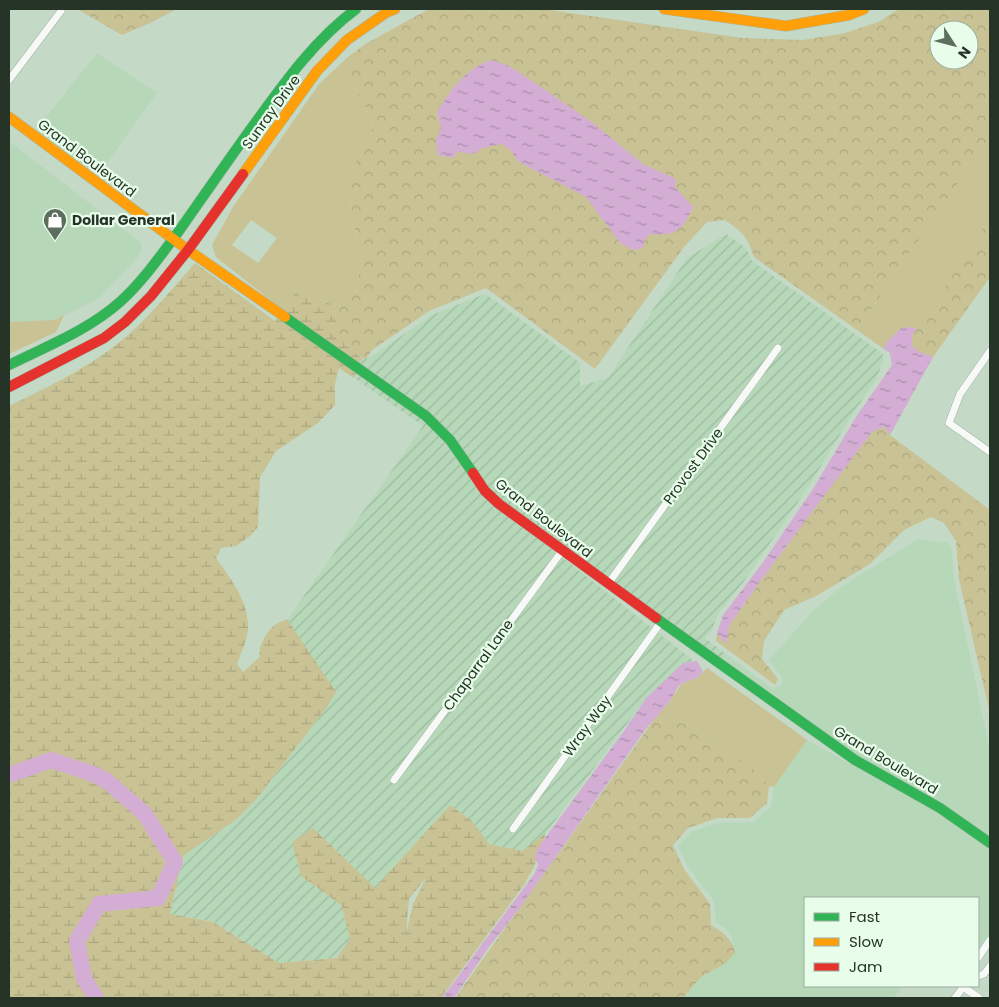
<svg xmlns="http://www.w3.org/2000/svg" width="999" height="1007" viewBox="0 0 999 1007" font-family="Poppins,sans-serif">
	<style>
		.built { fill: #b6d8b9 }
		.industrial { fill: url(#industrial-furrows) }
		.green { fill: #c9c294; fill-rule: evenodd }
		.forest { fill: url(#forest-crowns); fill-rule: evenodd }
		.wetland { fill: url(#wetland-marsh); fill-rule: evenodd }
		.water { fill: url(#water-ripples) }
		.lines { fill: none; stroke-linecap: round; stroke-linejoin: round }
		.river { stroke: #d3add3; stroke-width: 16 }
		.street-casing { stroke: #a5b6a7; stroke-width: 8 }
		.fast-casing { stroke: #a5b6a7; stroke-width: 11 }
		.slow-casing { stroke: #a5b6a7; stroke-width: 11 }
		.jam-casing { stroke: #a5b6a7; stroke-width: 11 }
		.street { stroke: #f6f9f6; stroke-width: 7 }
		.fast { stroke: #30b455; stroke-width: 10 }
		.slow { stroke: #ff9f0a; stroke-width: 10 }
		.jam { stroke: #e5322d; stroke-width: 10 }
		.labels { text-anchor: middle; stroke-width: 4.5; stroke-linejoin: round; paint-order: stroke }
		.street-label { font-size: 14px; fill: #253427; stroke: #e9fdeb }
		.poi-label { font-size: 14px; font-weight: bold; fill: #253427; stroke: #e9fdeb; text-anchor: start }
	</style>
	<defs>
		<pattern id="industrial-furrows" width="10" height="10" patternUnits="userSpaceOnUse" patternTransform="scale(1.25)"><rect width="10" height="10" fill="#b6d8b9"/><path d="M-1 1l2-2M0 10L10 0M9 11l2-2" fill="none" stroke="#9cba9f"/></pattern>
		<pattern id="forest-crowns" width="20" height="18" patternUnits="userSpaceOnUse" patternTransform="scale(1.25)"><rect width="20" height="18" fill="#c9c294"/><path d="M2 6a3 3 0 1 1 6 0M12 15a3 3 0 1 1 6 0" fill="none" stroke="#aca780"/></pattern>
		<pattern id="wetland-marsh" width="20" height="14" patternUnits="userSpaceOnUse" patternTransform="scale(1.25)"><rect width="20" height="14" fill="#c9c294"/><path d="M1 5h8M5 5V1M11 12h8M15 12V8" fill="none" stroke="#aca780"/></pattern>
		<pattern id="water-ripples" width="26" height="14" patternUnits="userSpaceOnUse" patternTransform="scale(1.25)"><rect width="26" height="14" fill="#d3add3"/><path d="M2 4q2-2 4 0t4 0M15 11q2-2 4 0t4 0" fill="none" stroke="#ab8eab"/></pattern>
	</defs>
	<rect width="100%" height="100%" fill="#c4d9c6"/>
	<path class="built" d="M97,53L157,93L97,177L35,131Z
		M9,141L141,243L142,247L138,257L99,298L55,320L9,322Z
		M918,539L948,543L952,550L954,580L990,751V838L858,756L724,661L730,657L772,688L779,687L783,682L782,677L769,660L812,612L841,587Z
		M807,740L937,812L990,849V932L978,950V898H805V986H903L893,998H683L701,977L726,963L734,953V947L731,935L725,928L716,922L714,901L688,867L678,846L691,832L719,823L754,822L771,806L774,787Z"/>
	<path class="industrial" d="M726,234L746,248L752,261L883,354V362L875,381L852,415L809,486L745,580L718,614L711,632L705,638L730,657L724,661L565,547L502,500L489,488L453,437L359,364L362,359H366L375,354L432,315L482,295H487L580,363V386L608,378L687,258Z
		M356,373L423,419L446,443L481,493L497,507L559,555L694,661L683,663L646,698L546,833L522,851L489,844L472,821L450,806L375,889L313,828L301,876L341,905L350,939L337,958L279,963L214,922L170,914L183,856L237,819L259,796L324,711L287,620L423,426L354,378Z"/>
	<path class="green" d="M349,56L352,82L373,121L371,141L349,172L351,214L362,257L356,294L341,307L325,302L299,287L283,310L216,257L212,245L233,207L320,83ZM251,220L277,238L258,263L232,245Z
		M990,137V218L917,329L910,327L887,342L884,349L857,330Z
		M64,315L56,332L9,354V322L55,320Z
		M707,668L807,740L774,787L769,786L753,768L689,725L656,717L670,701L682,683L697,678Z"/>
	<path class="forest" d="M77,9H177L150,23L122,35Z
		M429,9H543L742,38L803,40L845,33L878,22L899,9H990V137L857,330L754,257C747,235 743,233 725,220L707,222L684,247L595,369L486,288L429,311L372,350L366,359L361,358L334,334L331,315L356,294L362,257L351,214L349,172L371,141L373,121L352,82L349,56L367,43ZM939,30H969V60H939Z
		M990,218V277L933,357L919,352L912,346V335Z
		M884,427L890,435L990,510V714L959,579L956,541L944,523L931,517L904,530L870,564L816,596L784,610L764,641L762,659L778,679L775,685L716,641L717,633L726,643L729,626L761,580L872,431Z
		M656,717L689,725L753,768L769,786L767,803L750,818H718L688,828L673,845L684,869L710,904L711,925C721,931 734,940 735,953L726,963L701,977L683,998H455Z"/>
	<path class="wetland" d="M195,263L275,321L277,318L356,373L354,378L339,368L335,384V405L318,423L276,451L260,477L258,527L250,536L236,546L221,548L216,558C231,579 249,602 248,629C247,641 241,653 237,664L243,672L260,657C257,648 267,630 276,624C279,622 284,621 287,619L336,692L324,711L259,796L237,819L183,856L170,914L213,922L279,963L337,958L350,939L341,905L301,876L292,842L313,828L375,888L450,805L472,821L489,844L522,851L546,833L534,867L524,885L441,998H9V406C50,386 92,366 127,336C152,314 173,288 195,263ZM426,878L413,904L406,934L409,899Z
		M299,287L325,302L341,307L333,313L334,333L362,359L359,364L283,310Z"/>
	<path class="water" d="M491,60L509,66L535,83L593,123L643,164L676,179L675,187L693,207C683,231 675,236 650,234L645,239L643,248L634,250L621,244L586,197L519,162L510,150L502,144L482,148C475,156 467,154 458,151L453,158L438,155L436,140L441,128L437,112C452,89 464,70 491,60Z
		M911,327L917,329L912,335V346L919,352L933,357L890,435L884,427L872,432L761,580L729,626L726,644L717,633L723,615L764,561L813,489L856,417L892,365L890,353L884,349L887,342L901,328Z
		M697,661L703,672L697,678L682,683L678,687L670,701L645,730L519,909L489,947L454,998H442L535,873L538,864L535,859L537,849L624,731L646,698L683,663Z"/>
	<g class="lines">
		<path class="river" d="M9,775L51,760L93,774L107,781L145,814L175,862L158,898L99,904L77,941L84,978L96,998"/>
		<g class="street-casing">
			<path id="street" d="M9,80L61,11
				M990,351L960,394L949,423L990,452
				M608,584L778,348
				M394,780L562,551
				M513,829L661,622
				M978,958L990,940
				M978,976L984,974L990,966
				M963,987L979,998
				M955,998L964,986"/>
		</g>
		<g class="fast-casing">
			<path id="fast" d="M285,317L426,416L450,440L473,473
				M9,365C47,346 89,330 121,301C143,281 161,255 179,231C205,194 231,156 258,119C287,79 316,39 356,9
				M656,618L855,760L940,808L990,843"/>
		</g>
		<g class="slow-casing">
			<path id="slow" d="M664,9L786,26L849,15L864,9
				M9,117L188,250L285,317
				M243,174L317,71L347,40L387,12L395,9"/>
		</g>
		<g class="jam-casing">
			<path id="jam" d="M9,387L104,338L125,322L151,296L188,250L243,174
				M473,473L485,491L499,504L656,618"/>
		</g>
		<use href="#street" class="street"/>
		<use href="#fast" class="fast"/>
		<use href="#slow" class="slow"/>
		<use href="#jam" class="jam"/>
	</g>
	<defs>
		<g id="shop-pin" transform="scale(1.25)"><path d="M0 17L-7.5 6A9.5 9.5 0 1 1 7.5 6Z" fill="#5d6e5f" stroke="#e9fdeb"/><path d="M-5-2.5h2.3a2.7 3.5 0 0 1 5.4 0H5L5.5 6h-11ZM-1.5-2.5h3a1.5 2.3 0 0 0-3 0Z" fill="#fff"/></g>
	</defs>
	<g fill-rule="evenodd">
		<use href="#shop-pin" x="55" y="220"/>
	</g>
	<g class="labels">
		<g class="street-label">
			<text transform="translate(271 112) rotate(-54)" y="5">Sunray Drive</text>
			<text transform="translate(87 158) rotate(37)" y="5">Grand Boulevard</text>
			<text transform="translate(693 466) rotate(-54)" y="5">Provost Drive</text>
			<text transform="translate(544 518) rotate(38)" y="5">Grand Boulevard</text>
			<text transform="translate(478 665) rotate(-54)" y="5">Chaparral Lane</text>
			<text transform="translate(587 726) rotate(-54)" y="5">Wray Way</text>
			<text transform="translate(886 760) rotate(31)" y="5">Grand Boulevard</text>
		</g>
		<g class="poi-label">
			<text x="72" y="225">Dollar General</text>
		</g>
	</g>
	<rect width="999" height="1007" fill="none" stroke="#253427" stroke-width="20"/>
	<rect x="804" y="897" width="175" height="90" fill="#e9fdeb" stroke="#9bad9d"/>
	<rect x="814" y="913" width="25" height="8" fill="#30b455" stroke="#9bad9d"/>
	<text x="849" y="922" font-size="15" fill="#253427">Fast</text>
	<rect x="814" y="938" width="25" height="8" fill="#ff9f0a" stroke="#9bad9d"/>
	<text x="849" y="947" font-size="15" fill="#253427">Slow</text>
	<rect x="814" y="963" width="25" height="8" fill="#e5322d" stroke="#9bad9d"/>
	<text x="849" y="972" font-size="15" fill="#253427">Jam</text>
	<g transform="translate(954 45) rotate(126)"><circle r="24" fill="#e9fdeb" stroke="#9bad9d"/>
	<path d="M0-4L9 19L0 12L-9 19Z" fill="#5d6e5f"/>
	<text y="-8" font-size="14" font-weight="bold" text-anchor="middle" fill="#253427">N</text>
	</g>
</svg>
